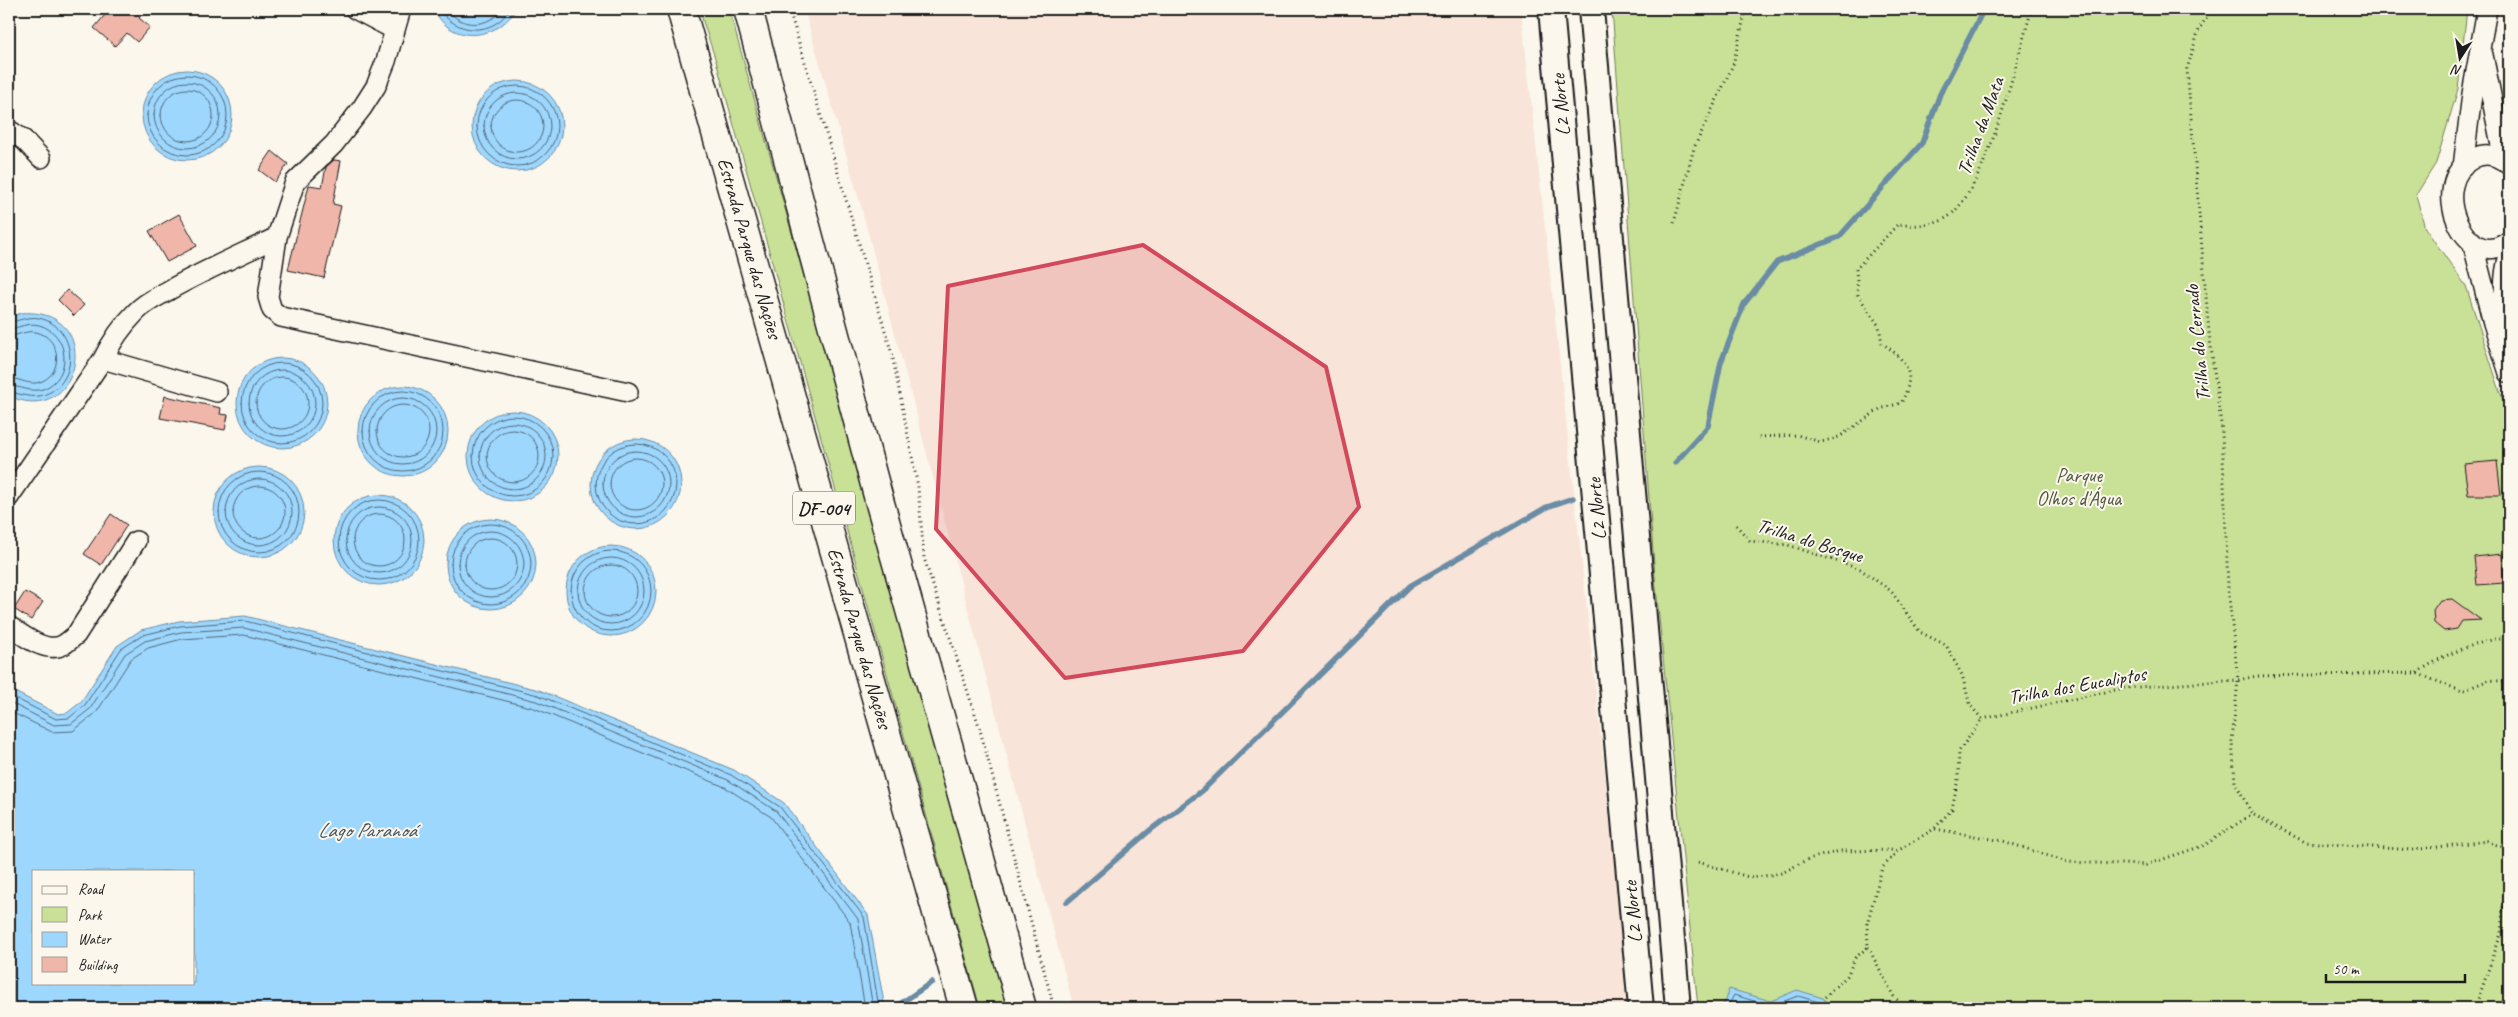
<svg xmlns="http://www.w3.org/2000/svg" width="2518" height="1017" viewBox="0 0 2518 1017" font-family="Caveat,sans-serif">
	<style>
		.built { fill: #f8e4d8 }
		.green { fill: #c9e197; stroke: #727e5a }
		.water { fill: #9ed7fe; stroke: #6a8ca4; fill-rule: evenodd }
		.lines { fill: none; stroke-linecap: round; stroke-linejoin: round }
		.shore { stroke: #506776; stroke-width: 1 }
		.stream { stroke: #6a8ca4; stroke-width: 5.5 }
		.building { fill: #f0b6aa; stroke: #1c1c1c }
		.minor-casing { stroke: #1c1c1c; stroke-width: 22 }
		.major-casing { stroke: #1c1c1c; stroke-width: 28 }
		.highway-casing { stroke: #1c1c1c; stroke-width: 31 }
		.path { stroke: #1c1c1c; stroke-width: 3; stroke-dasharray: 1 4; stroke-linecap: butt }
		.minor { stroke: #fbf7ec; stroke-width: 19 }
		.major { stroke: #fbf7ec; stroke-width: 24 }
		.highway { stroke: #fbf7ec; stroke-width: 28 }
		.marked { fill: #d1495b; fill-opacity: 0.2; stroke: #d1495b; stroke-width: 4; stroke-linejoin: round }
		.labels { text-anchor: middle; stroke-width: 4; stroke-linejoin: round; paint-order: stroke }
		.shield { fill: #fbf7ec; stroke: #5f5e5a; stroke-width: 1 }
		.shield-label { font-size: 19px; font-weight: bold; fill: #1c1c1c }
		.street-label { font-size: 20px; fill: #1c1c1c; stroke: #fbf7ec }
		.park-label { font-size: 20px; fill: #505741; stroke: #fbf7ec }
		.water-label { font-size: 21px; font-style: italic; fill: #435460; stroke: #fbf7ec }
	</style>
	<rect width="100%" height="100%" fill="#fbf7ec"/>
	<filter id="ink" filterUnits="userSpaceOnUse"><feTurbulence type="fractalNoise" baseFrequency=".02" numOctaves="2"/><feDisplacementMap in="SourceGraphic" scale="10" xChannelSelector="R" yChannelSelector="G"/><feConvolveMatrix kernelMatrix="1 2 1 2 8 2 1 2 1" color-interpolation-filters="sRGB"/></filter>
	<g filter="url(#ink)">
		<path class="built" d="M804,9H1521L1619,902L1626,1008H1074L861,206Z"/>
		<path class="green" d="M699,9H729L1009,1008H980L716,61Z
			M1612,9H2467L2458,89L2436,163L2416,195L2425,228L2466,286L2509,419V1008H1698L1655,577Z"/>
		<path class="water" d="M434,9H516C498,40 450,46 434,9Z
			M142 115a45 45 0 1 1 90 0a45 45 0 1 1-90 0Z
			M472 126a45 45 0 1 1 90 0a45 45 0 1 1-90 0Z
			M21,313C106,306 82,430 9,396V318Z
			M237 403a45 45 0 1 1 90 0a45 45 0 1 1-90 0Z
			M358 431a45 45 0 1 1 90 0a45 45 0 1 1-90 0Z
			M468 456a45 45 0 1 1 90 0a45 45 0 1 1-90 0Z
			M591 484a45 45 0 1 1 90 0a45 45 0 1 1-90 0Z
			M214 512a45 45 0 1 1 90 0a45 45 0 1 1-90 0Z
			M334 540a45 45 0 1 1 90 0a45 45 0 1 1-90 0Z
			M446 564a45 45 0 1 1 90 0a45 45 0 1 1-90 0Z
			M566 591a45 45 0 1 1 90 0a45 45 0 1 1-90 0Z
			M245,616L539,690L734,770L784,803L868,915L885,1008H9V689L58,714L67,713L81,702L117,646L141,630L179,621ZM34,871H194V983H34Z
			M1729,989L1771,1001L1797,990L1823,998L1831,1008H1722Z"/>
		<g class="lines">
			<path class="shore" d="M439,9C456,35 493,37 510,9
				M447,9C461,29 488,28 503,9
				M147 115a40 40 0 1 1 80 0a40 40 0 1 1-80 0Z
				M154 115a33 33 0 1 1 66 0a33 33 0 1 1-66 0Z
				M477 126a40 40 0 1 1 80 0a40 40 0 1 1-80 0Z
				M161 115a26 26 0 1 1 52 0a26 26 0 1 1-52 0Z
				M484 126a33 33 0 1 1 66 0a33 33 0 1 1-66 0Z
				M491 126a26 26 0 1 1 52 0a26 26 0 1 1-52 0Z
				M9,322C19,321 28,316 39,318C80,327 80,388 39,396C27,398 19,393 9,392
				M9,329C19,328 28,322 39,325C70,333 73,378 43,389C30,393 21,386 9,386
				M9,336C18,336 26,330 36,332C63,338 64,378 36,383C26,384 18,378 9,378
				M242 403a40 40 0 1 1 80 0a40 40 0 1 1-80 0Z
				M249 403a33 33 0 1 1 66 0a33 33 0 1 1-66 0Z
				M256 403a26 26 0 1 1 52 0a26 26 0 1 1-52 0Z
				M363 431a40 40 0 1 1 80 0a40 40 0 1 1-80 0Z
				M370 431a33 33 0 1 1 66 0a33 33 0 1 1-66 0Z
				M377 431a26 26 0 1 1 52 0a26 26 0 1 1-52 0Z
				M473 456a40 40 0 1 1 80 0a40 40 0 1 1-80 0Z
				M480 456a33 33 0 1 1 66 0a33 33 0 1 1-66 0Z
				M487 456a26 26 0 1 1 52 0a26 26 0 1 1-52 0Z
				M596 484a40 40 0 1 1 80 0a40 40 0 1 1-80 0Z
				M603 484a33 33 0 1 1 66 0a33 33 0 1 1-66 0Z
				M610 484a26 26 0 1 1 52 0a26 26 0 1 1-52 0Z
				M219 512a40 40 0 1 1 80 0a40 40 0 1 1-80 0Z
				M226 512a33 33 0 1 1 66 0a33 33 0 1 1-66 0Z
				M233 512a26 26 0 1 1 52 0a26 26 0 1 1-52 0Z
				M339 540a40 40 0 1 1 80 0a40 40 0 1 1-80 0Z
				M346 540a33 33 0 1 1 66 0a33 33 0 1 1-66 0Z
				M353 540a26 26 0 1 1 52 0a26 26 0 1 1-52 0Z
				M451 564a40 40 0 1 1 80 0a40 40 0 1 1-80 0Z
				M458 564a33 33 0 1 1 66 0a33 33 0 1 1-66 0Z
				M465 564a26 26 0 1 1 52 0a26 26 0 1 1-52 0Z
				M571 591a40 40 0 1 1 80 0a40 40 0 1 1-80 0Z
				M578 591a33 33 0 1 1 66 0a33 33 0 1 1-66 0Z
				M585 591a26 26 0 1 1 52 0a26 26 0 1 1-52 0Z
				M9,695L56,719L69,718L85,705L121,649L143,635L180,626L245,621L538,695L731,775L780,807L864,917L879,1008
				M9,702L54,725L71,724L90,709L125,654L145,641L181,632L244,628L536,701L728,780L776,811L858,919L873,1008
				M9,711L52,732L73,731L96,713L131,659L148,648L182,639L244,635L534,708L725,787L771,817L850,922L865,1008
				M1727,1008L1734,995L1771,1006L1798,996L1819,1002L1825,1008"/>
			<path class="stream" d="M1675,463L1708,426L1721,362L1744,304L1777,262L1839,237L1922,143L1940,94L1984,9
				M1067,902L1149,831L1202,791L1410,586L1547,507L1573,498
				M894,1008L932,982"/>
		</g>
		<path class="building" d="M110,9H147L139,18L150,27L137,42L127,33L115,46L94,28Z
			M272,151L288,164L275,182L259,170Z
			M334,160L341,161L333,204L341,206L324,278L288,270L309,185L322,187L326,167Z
			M179,214L197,246L167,262L149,231Z
			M67,290L84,305L74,316L58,300Z
			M165,396L221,408L220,414L228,415L225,430L160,418Z
			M2497,461L2501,495H2468L2464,464Z
			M111,514L127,525L101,565L84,554Z
			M2502,554L2504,583L2477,585L2474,557Z
			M25,592L43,602L31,620L14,609Z
			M2452,599L2481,620L2462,621L2457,629L2444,631L2434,623L2433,610L2440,600Z"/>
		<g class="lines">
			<g class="minor-casing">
				<path id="minor" d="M355,9L395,30
					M401,9L386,61L376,86L362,108L334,144L295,182L277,237L268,297L272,310L281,317L628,392
					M2483,55L2504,160
					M9,130L24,140L41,158
					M2509,164C2498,155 2486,152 2474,158C2425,183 2466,275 2509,241
					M2463,167L2472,94L2487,9
					M2472,241L2493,323L2509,373
					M2509,255C2503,276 2503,299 2509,320
					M217,392L103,359C112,341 122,326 136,312C145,302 159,296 171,289C205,270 242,254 277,237
					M9,497L103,359
					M9,626C22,635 46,654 63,645C68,642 72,638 76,635L136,541"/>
			</g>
			<g class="major-casing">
				<path id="major" d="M1551,9L1641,1008
					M1591,9L1678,1008"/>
			</g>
			<g class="highway-casing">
				<path id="highway" d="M681,9L964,1008
					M748,9L878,496L1022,1008"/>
			</g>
			<path class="path" d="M789,9L892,354L918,487L924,558L979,726L1054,1008
				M2212,9L2199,29L2187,69L2209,332L2222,431L2228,588L2238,680L2232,741L2235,782L2252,814L2305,842L2412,850L2487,841L2505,848L2509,852
				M1674,223L1694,148L1733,65L1746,9
				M1759,437L1797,435L1821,442L1839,437L1880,409L1901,403C1917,373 1907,361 1882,343L1879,326L1858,295L1856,269L1897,225C1913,225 1932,227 1946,218C1987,194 2017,56 2032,9
				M1736,525L1750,541L1788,545L1860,569L1891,591L1920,632L1946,645L1962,675L1970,705L1982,719
				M2417,673C2445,653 2475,643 2509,636
				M1982,719L2124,688L2238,680L2257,676L2416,673L2462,691L2489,680L2509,682
				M1935,829L2003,841L2067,862L2146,865L2205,845L2252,814
				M1698,862L1752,878L1782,873L1808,859L1840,851L1899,850
				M1868,947L1894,997L1907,1008
				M1825,997L1847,976L1855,958L1868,947L1867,924L1882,868L1899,850L1934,829L1952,809L1958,779L1959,751L1982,719
				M2475,1008L2501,934L2504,893L2509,881"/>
			<use href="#minor" class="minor"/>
			<use href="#major" class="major"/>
			<use href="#highway" class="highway"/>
		</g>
	</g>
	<path class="marked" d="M1143,245L1326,367L1359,507L1243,651L1065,678L936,529L948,286Z"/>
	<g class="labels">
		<rect class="shield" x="793" y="491.5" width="62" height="33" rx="4"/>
		<g class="shield-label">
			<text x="824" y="515">DF-004</text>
		</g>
		<g class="street-label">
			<text transform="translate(1560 105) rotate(-95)" y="7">L2 Norte</text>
			<text transform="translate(1980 126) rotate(-70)" y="7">Trilha da Mata</text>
			<text transform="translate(750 248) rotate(74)" y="7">Estrada Parque das Nações</text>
			<text transform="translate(2197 343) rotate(-96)" y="7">Trilha do Cerrado</text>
			<text transform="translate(1596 509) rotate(-95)" y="7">L2 Norte</text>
			<text transform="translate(1810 540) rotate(17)" y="7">Trilha do Bosque</text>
			<text transform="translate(860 638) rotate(74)" y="7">Estrada Parque das Nações</text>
			<text transform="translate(2077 685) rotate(-10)" y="7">Trilha dos Eucaliptos</text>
			<text transform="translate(1632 912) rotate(-95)" y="7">L2 Norte</text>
		</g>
		<g class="park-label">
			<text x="2079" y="482">Parque<tspan x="2079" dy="23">Olhos d'Água</tspan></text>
		</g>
		<g class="water-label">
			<text x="367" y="837">Lago Paranoá</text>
		</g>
	</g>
	<rect width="2518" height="1017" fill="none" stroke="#fbf7ec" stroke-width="30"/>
	<rect x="15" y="15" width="2488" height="987" fill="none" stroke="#1c1c1c" stroke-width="2" filter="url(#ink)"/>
	<rect x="32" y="870" width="162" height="115" fill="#fbf7ec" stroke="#a29f99"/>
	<rect x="42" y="886" width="25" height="8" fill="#fbf7ec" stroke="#a29f99"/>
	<text x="78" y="894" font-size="15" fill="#1c1c1c">Road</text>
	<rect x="42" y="907" width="25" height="15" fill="#c9e197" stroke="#a29f99"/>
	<text x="78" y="920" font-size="15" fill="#1c1c1c">Park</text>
	<rect x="42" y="932" width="25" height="15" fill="#9ed7fe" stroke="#a29f99"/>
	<text x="78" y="944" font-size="15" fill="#1c1c1c">Water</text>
	<rect x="42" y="957" width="25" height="15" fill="#f0b6aa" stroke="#a29f99"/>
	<text x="78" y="970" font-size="15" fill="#1c1c1c">Building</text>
	<g transform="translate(2460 58) rotate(192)" stroke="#fbf7ec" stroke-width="4" paint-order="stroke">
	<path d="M0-4L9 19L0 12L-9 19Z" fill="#1c1c1c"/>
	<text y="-8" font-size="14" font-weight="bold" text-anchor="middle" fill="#1c1c1c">N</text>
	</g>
	<path d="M2326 974v8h139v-8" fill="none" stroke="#1c1c1c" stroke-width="2.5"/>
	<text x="2333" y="974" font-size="15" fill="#1c1c1c" stroke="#fbf7ec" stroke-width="4" paint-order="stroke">50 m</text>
</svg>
